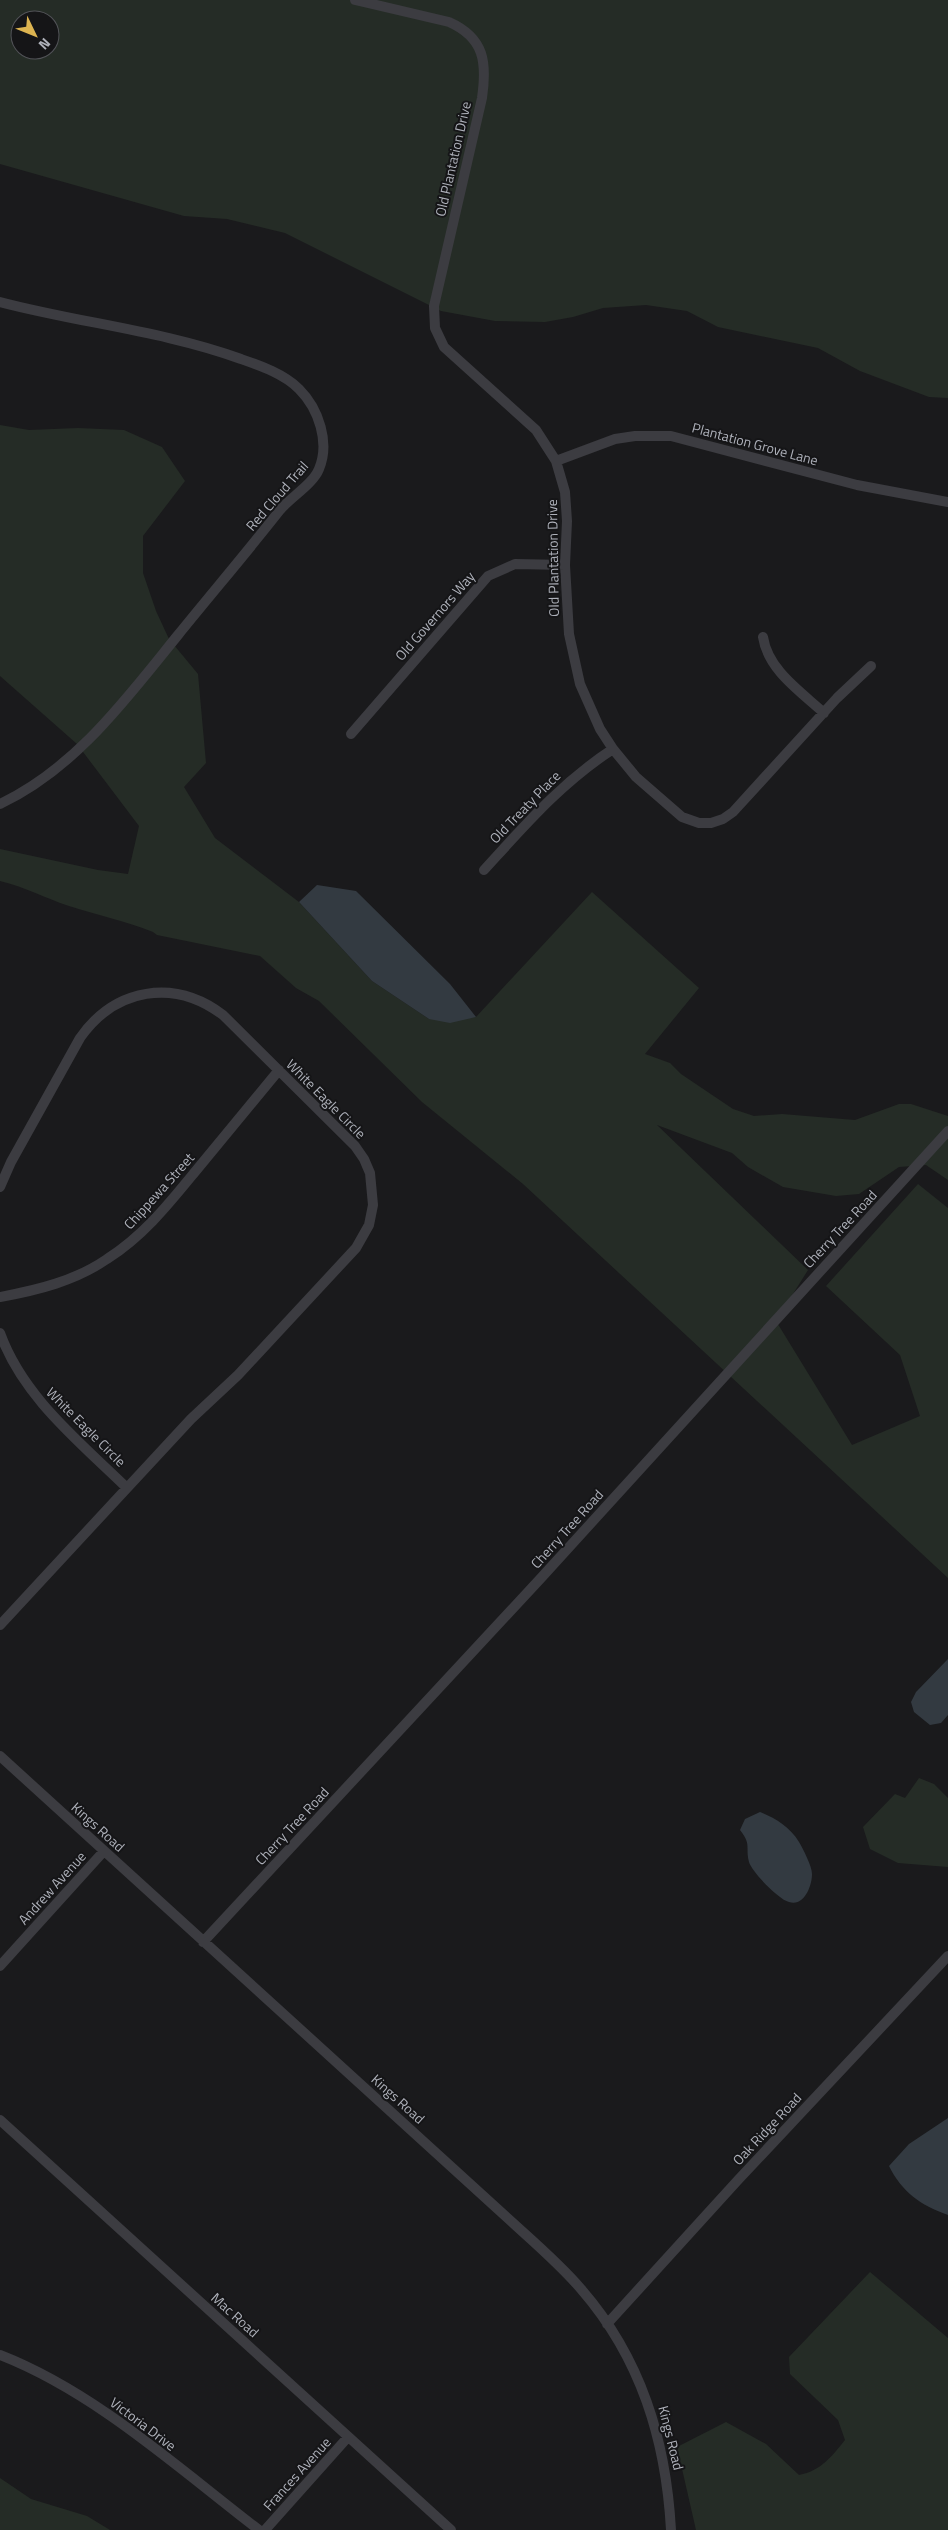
<svg xmlns="http://www.w3.org/2000/svg" width="948" height="2530" viewBox="0 0 948 2530" font-family="'Titillium Web',sans-serif">
	<style>
		.green { fill: #252c26; fill-rule: evenodd }
		.water { fill: #333a41 }
		.lines { fill: none; stroke-linecap: round; stroke-linejoin: round }
		.street { stroke: #3c3c41; stroke-width: 10 }
		.labels { text-anchor: middle; stroke-width: 4; stroke-linejoin: round; paint-order: stroke }
		.street-label { font-size: 14px; fill: #aeb1ba; stroke: #151517 }
	</style>
	<rect width="100%" height="100%" fill="#1a1a1c"/>
	<path class="green" d="M0,0H948V398L929,397L860,371L818,348L718,327L687,311L646,305L603,308L573,317L545,322L495,321L441,311L285,233L227,219L184,216L0,164ZM20,20H50V50H20Z
		M0,425L29,430L78,428L124,430L162,447L185,481L143,536V573L156,611L169,639L198,674L206,763L184,787L215,838L299,902L372,981L429,1019L476,1017L592,892L699,988L645,1054L670,1063L681,1074L733,1109L754,1116L782,1114L855,1120L899,1104H911L948,1116V1180L926,1165L899,1167L859,1194L836,1196L783,1187L748,1167L732,1153L657,1125L808,1270L776,1321L852,1445L920,1416L900,1355L826,1286L918,1184L948,1208V1578L523,1184L422,1102L319,1001L296,988L260,956L157,935L153,932C125,921 97,915 69,906C45,898 25,887 0,881V849L98,870L128,874L139,826L77,744L0,676Z
		M919,1778L934,1784L948,1798V1867L898,1863L870,1849L863,1827L895,1794L905,1798Z
		M870,2272L948,2338V2530H696L677,2447L726,2422L766,2444L799,2475C821,2471 832,2456 845,2440L838,2420L790,2374L789,2357Z
		M0,2478L31,2499L87,2516L110,2530H0Z"/>
	<path class="water" d="M317,885L356,891L450,984L476,1017L450,1023L429,1019L372,981L299,902Z
		M948,1659V1715L941,1723L930,1725L914,1712L911,1702L916,1692Z
		M760,1812C775,1818 790,1827 799,1842C803,1849 812,1866 812,1874C812,1886 804,1907 789,1902C778,1899 752,1872 749,1862C745,1847 752,1845 740,1830L745,1819Z
		M948,2118V2215C920,2205 902,2192 889,2166L909,2144Z"/>
	<g class="lines">
		<path class="street" d="M355,0L449,22C485,38 487,63 482,98L434,306L435,328L444,347L536,430L556,461L565,492L567,521L565,565L569,634L580,684L600,729L613,749L636,777L682,817L699,823H711L723,819L733,812L837,698L871,666
			M0,302C80,323 164,331 241,359C261,366 284,374 299,389C319,409 330,443 319,469C313,484 291,497 280,510C247,552 212,593 178,635C126,699 76,768 0,804
			M556,461L615,439L635,436H671L857,485L948,502
			M763,637C768,670 800,691 824,713
			M351,734L488,576L515,564L565,565
			M484,870C526,824 561,783 613,749
			M0,1187L11,1162L80,1038C115,988 174,978 223,1015L355,1146L364,1159L370,1173L373,1205L369,1225L356,1248L238,1375L191,1419L0,1625
			M0,1297C38,1290 75,1281 107,1259C145,1235 171,1201 199,1167C225,1135 252,1103 279,1070
			M0,1333C23,1397 79,1441 127,1488
			M0,1756L524,2233C544,2251 564,2269 581,2289C641,2358 666,2440 671,2530
			M203,1942L541,1578L948,1131
			M0,1966L104,1851
			M0,2120L451,2530
			M607,2324L738,2180L948,1956
			M0,2355C95,2392 178,2468 259,2530
			M265,2530L348,2437"/>
	</g>
	<g class="labels">
		<g class="street-label">
			<text transform="translate(453 159) rotate(-77)" y="5">Old Plantation Drive</text>
			<text transform="translate(755 444) rotate(15)" y="5">Plantation Grove Lane</text>
			<text transform="translate(277 496) rotate(-49)" y="5">Red Cloud Trail</text>
			<text transform="translate(553 558) rotate(-91)" y="5">Old Plantation Drive</text>
			<text transform="translate(435 616) rotate(-49)" y="5">Old Governors Way</text>
			<text transform="translate(525 807) rotate(-46)" y="5">Old Treaty Place</text>
			<text transform="translate(326 1099) rotate(45)" y="5">White Eagle Circle</text>
			<text transform="translate(159 1191) rotate(-48)" y="5">Chippewa Street</text>
			<text transform="translate(840 1229) rotate(-47)" y="5">Cherry Tree Road</text>
			<text transform="translate(86 1427) rotate(45)" y="5">White Eagle Circle</text>
			<text transform="translate(567 1529) rotate(-48)" y="5">Cherry Tree Road</text>
			<text transform="translate(292 1826) rotate(-47)" y="5">Cherry Tree Road</text>
			<text transform="translate(98 1827) rotate(42)" y="5">Kings Road</text>
			<text transform="translate(52 1888) rotate(-48)" y="5">Andrew Avenue</text>
			<text transform="translate(398 2099) rotate(42)" y="5">Kings Road</text>
			<text transform="translate(767 2129) rotate(-47)" y="5">Oak Ridge Road</text>
			<text transform="translate(235 2315) rotate(42)" y="5">Mac Road</text>
			<text transform="translate(143 2424) rotate(37)" y="5">Victoria Drive</text>
			<text transform="translate(671 2438) rotate(76)" y="5">Kings Road</text>
			<text transform="translate(297 2474) rotate(-48)" y="5">Frances Avenue</text>
		</g>
	</g>
	<g transform="translate(35 35) rotate(133)"><circle r="24" fill="#151517" stroke="#525358"/>
	<path d="M0-4L9 19L0 12L-9 19Z" fill="#ddb451"/>
	<text y="-8" font-size="14" font-weight="bold" text-anchor="middle" fill="#aeb1ba">N</text>
	</g>
</svg>
